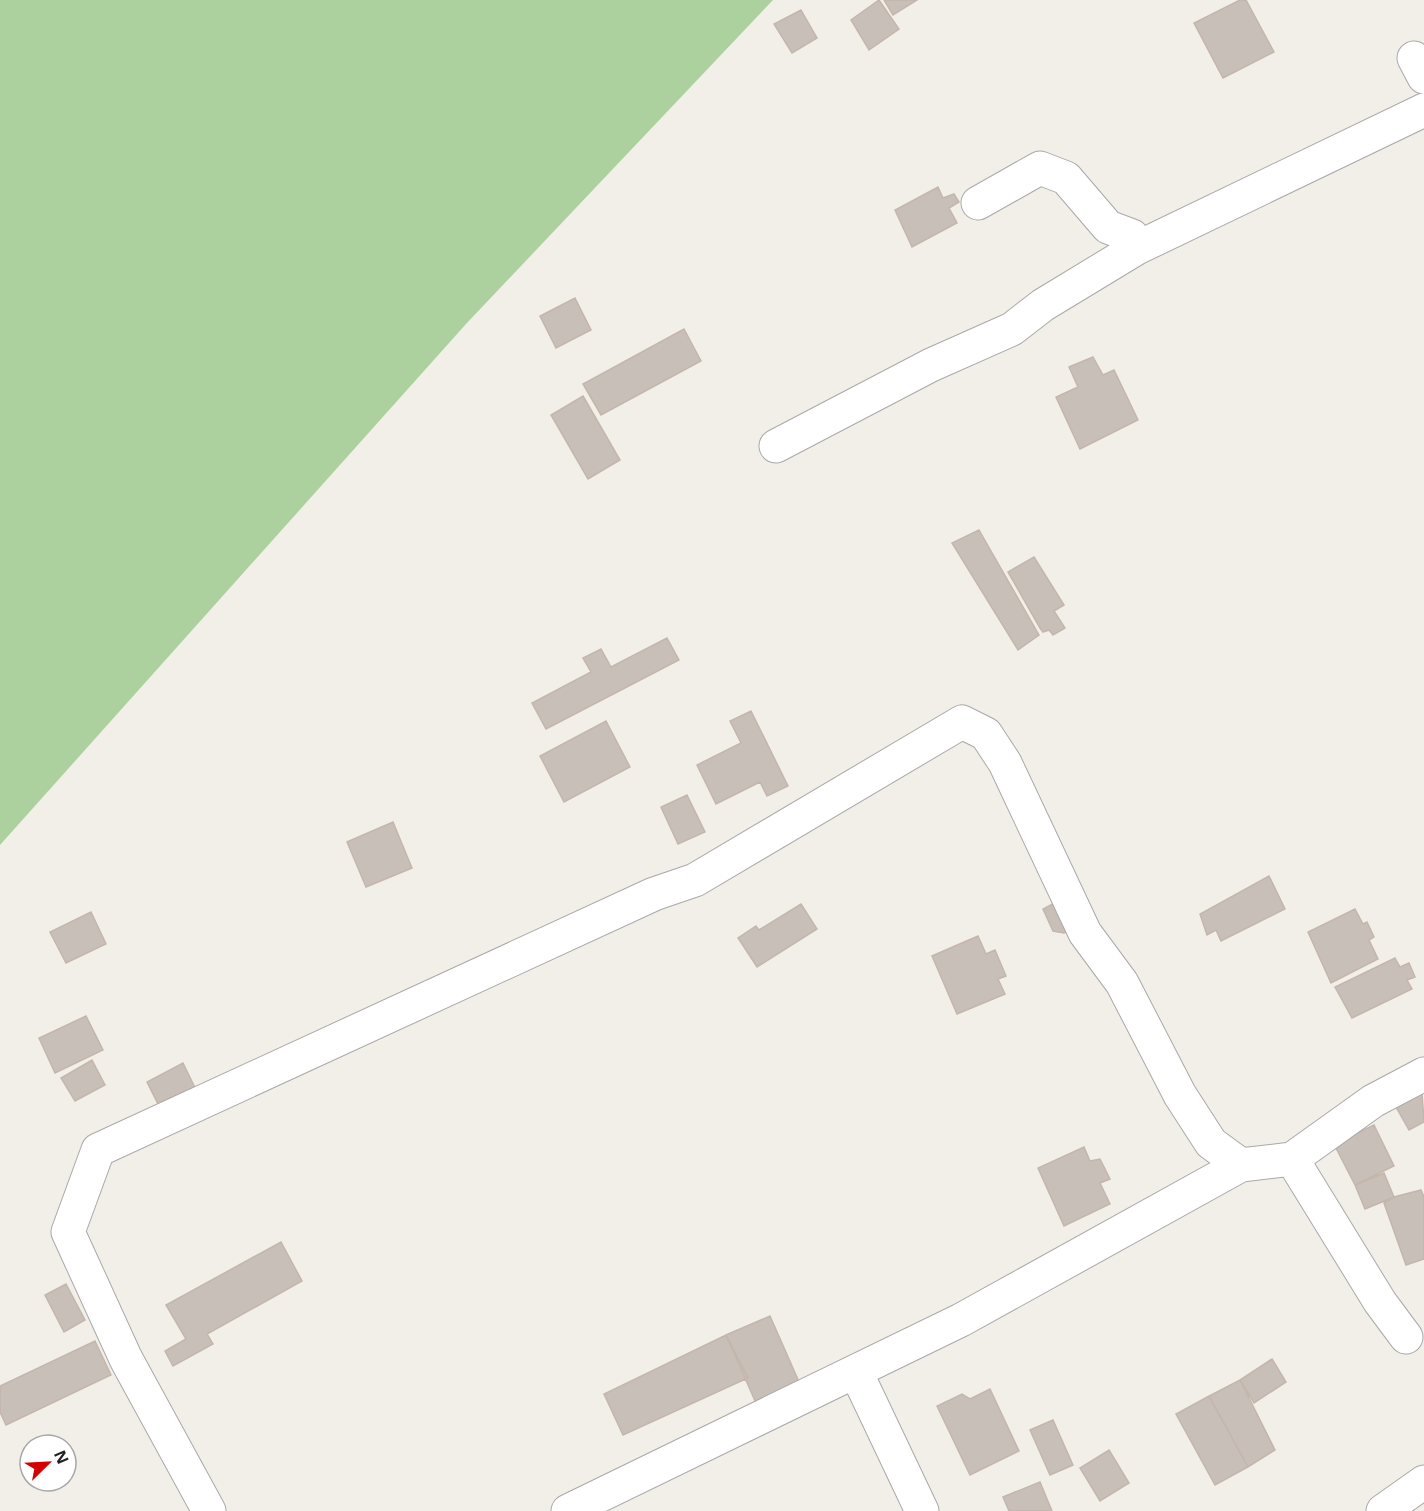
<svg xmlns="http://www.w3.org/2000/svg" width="1424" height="1511" viewBox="0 0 1424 1511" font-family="'Noto Sans',sans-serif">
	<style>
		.forest { fill: #add19e }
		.building { fill: #c7bfb8; stroke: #c4b6ab; stroke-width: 1.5 }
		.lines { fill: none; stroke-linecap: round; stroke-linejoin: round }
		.minor-casing { stroke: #a9a9a9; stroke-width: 35 }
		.minor { stroke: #fff; stroke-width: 33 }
	</style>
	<rect width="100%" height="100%" fill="#f2efe9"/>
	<path class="forest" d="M0,0H773L466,324L0,845Z"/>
	<path class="building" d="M879,0L899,29L869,50L851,20Z
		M884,0H917L893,15Z
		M1240,0H1246L1274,52L1223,78L1194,23Z
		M801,10L817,38L792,53L774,24Z
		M938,187L943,198L954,194L959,202L949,208L957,223L912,247L895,210Z
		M575,298L591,330L556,348L540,316Z
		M684,329L701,361L601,415L583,384Z
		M1093,357L1103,375L1114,370L1138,420L1080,449L1056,397L1078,387L1069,367Z
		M583,396L620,460L588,479L551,415Z
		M979,530L1039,635L1018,650L952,543Z
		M1034,557L1064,605L1054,611L1065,628L1053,635L1049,630L1043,632L1040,628L1008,572Z
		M667,638L679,660L546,729L532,703L591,672L583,658L601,649L611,667Z
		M751,711L788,786L767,796L760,782L716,804L697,765L741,743L730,721Z
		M606,721L630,767L564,802L540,756Z
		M687,795L705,832L678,844L661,807Z
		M393,822L412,868L366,887L347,842Z
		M1269,876L1285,909L1221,941L1216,930L1207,935L1200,914Z
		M1062,899L1076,927L1064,933L1053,931L1043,909Z
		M801,904L817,929L757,967L738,938L756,926L759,930Z
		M1355,909L1363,924L1367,922L1374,937L1369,940L1378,959L1331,983L1308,932Z
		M91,912L106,944L66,963L50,932Z
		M978,936L986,954L995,950L1006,976L998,979L1005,994L957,1014L932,956Z
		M1395,958L1400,967L1409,963L1415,977L1407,980L1412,989L1352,1018L1335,987Z
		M86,1016L103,1050L55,1073L39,1038Z
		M92,1060L105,1085L75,1101L61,1078Z
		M183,1063L198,1094L162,1112L147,1082Z
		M1422,1093L1424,1122L1409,1130L1396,1107Z
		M1374,1125L1394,1166L1355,1185L1334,1144Z
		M1084,1147L1090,1161L1100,1159L1110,1179L1100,1183L1110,1204L1064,1226L1038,1168Z
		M1384,1173L1394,1197L1365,1209L1355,1185Z
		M1421,1190L1424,1197V1259L1406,1265L1384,1203L1394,1197Z
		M281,1242L302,1281L207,1334L213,1344L173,1366L165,1351L186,1339L166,1305Z
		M66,1284L85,1320L64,1332L45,1295Z
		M770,1316L800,1384L756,1403L726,1335Z
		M726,1335L748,1378L623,1435L604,1394Z
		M95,1341L111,1375L6,1425L0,1412V1386Z
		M1272,1359L1286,1382L1254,1403L1240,1380Z
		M1240,1380L1275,1450L1248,1467L1209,1396Z
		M990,1389L1019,1451L970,1475L937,1406L962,1394L970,1399Z
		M1209,1396L1248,1467L1215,1485L1176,1414Z
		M1053,1420L1073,1465L1050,1475L1030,1430Z
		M1109,1450L1129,1483L1100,1501L1080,1468Z
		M1040,1482L1052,1511H1009L1003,1497Z"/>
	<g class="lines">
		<g class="minor-casing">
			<path id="minor" d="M1414,58L1424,77
				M978,203L1040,168L1066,178L1108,227L1132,236L1137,248
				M776,446L931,365L1012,329L1043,305L1137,248L1424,110
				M1406,1337L1380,1302L1292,1159L1373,1101L1424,1074
				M856,1372L922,1511
				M209,1511L126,1359L68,1232L98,1150L654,894L695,880L962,722L986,734L1005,763L1085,933L1122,983L1180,1095L1211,1143L1241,1165
				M568,1511L961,1320L1241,1165L1292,1159
				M1383,1511L1424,1482"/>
		</g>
		<use href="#minor" class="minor"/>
	</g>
	<g transform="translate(48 1463) rotate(66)"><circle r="28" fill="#ffffff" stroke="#a7a7a7" stroke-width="1.5"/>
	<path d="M0-4.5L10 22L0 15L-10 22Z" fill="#d40000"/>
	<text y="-9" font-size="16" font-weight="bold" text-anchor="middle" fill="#222222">N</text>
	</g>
</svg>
